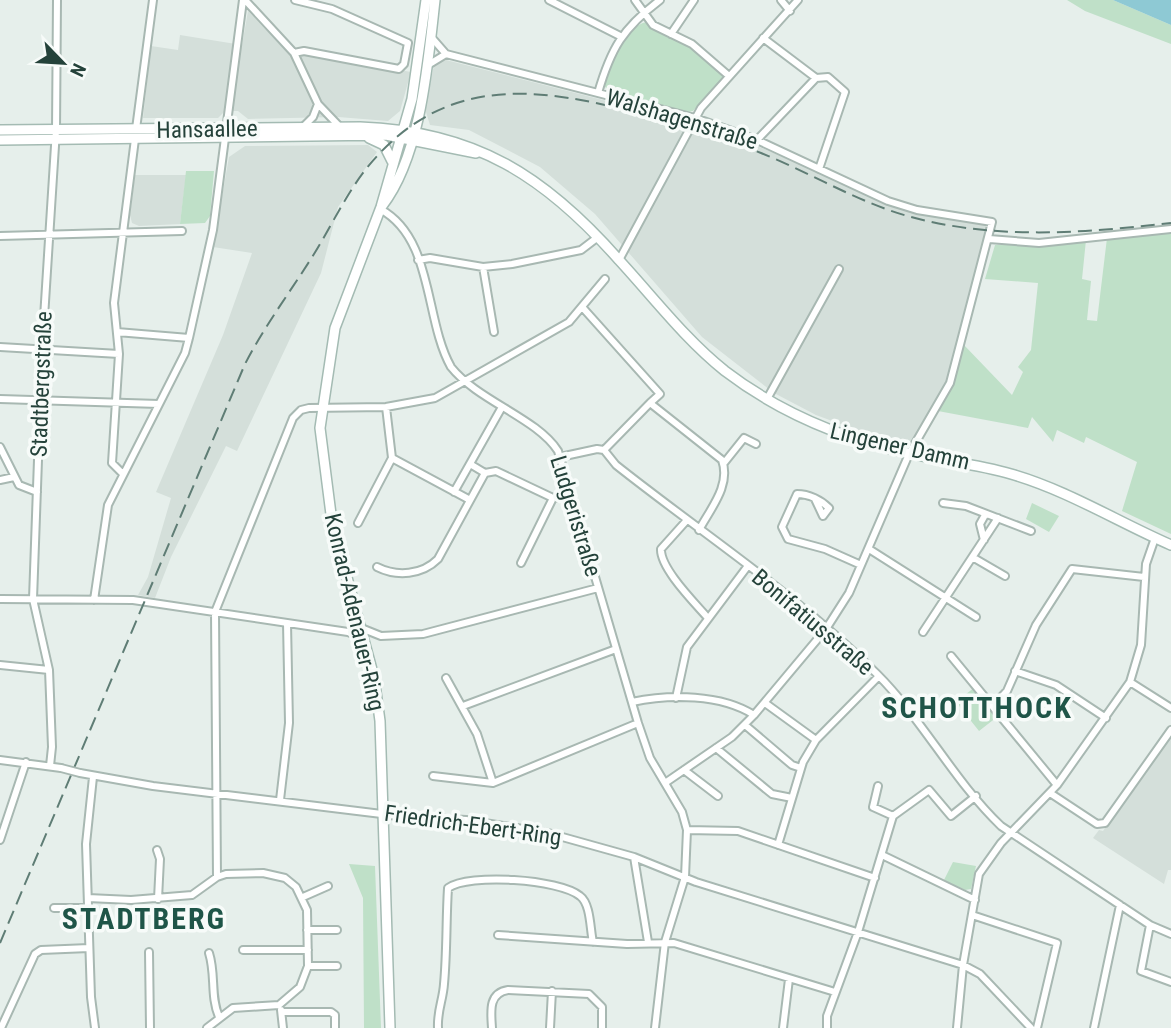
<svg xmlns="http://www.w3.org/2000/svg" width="1171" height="1028" viewBox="0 0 1171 1028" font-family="'Roboto Condensed',sans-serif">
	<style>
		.built { fill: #d4dfda }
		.green { fill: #bfe0c8 }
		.water { fill: #8ec9d4 }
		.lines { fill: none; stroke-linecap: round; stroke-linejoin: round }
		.street-casing { stroke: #a8b8b2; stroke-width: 10 }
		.secondary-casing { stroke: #a4bbb3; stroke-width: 12 }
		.street { stroke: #fff; stroke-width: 6 }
		.secondary { stroke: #fff; stroke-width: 9 }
		.rail { stroke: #5f7d75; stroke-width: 2; stroke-dasharray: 14 7; stroke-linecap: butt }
		.street-bridge-casing { stroke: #a8b8b2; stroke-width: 10; stroke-linecap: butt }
		.street-bridge { stroke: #fff; stroke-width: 6 }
		.labels { text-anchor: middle; stroke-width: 7; stroke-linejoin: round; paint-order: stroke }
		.street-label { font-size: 23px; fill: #24423a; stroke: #f7fbf9 }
		.district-label { font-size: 30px; font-weight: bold; letter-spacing: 2px; fill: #1f5548; stroke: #f7fbf9 }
	</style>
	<rect width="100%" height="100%" fill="#e6efeb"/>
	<path class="built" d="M248,11L285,50L411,72L400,111L388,121L338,117L248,119L238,111H225L218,118H143L151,46L178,50L180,35L242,45Z
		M446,60L689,122L750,143L912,212L987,224L949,383L911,446L881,439L816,415L774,393L702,337L595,214L540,167L469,130L430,125L425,109L434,65Z
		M368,145L377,152L338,207L321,273L237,451L226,446L171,557L155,598L138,595L148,577L171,498L156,492L223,335L252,253L213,247L229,157L245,146Z
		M135,175H186L180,224L139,226L132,223L130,215Z
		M1171,736V870H1168L1164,884L1093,838L1099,830L1103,831Z"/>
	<path class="green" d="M1067,0H1113L1171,25V44L1085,11Z
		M646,22L690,46L725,75L693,111L687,112L611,91L605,87C604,66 625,27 646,22Z
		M186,171H214L210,216L205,223L180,224Z
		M1171,231V534L1122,511L1137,462L1086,437L1084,443L1057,430L1053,442L1032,417L1028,428L938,411L949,393L963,344L1012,395L1023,372L1018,367L1031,350L1038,283L985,279L995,245L1086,240L1082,279L1091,281L1087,320L1097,321L1107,238Z
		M1032,503L1059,516L1049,532L1026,519Z
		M975,687L993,707L997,717L979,731L956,702Z
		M953,862L976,866L971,889L965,890L944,880Z
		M349,864L375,866L381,1028H364L363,898Z"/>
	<path class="water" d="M1113,0H1171V25Z"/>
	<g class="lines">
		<g class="street-casing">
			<path id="street" d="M245,0L294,53L318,104L339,126
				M549,0L620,36
				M635,0L653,25L692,44L729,76
				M781,0L790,11
				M671,34L694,0
				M432,38L446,54L695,118L757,140L888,201L917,210L992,222L950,383L909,454L849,593L826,629L754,715L732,737L665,783
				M763,38L816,78L828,77L845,92L819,169
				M294,53L304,51L399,69L404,64L408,43L332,9L295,0
				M428,65L446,54
				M598,93C611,48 623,28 660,0
				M303,127L313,117L318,104
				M136,129L153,0
				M757,140L816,78
				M380,209C434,238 424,319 451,367C478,401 537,418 558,451L638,723L650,758L682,812L687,830L685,877L665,942L655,1028
				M0,236L182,231
				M989,239L1039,243L1171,229
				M418,260L430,258L483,267L512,264L581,250L598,237
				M619,260L701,108L798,0
				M483,267L494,332
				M583,308L660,394L650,403L722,460C731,485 711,508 699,530
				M117,332L189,338
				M0,347L119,354
				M0,399L159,404
				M767,399L839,269
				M386,407L392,458L470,500
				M0,447L19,485L37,492
				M604,450L616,465C703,534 798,596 877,674C923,720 954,781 1001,826L1150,925L1171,934
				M604,450L650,403
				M560,457L597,449L604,450
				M724,463L744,438L756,444
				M470,464L485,473L496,471L553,498L571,495
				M122,473L112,463L119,354L114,303L135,139
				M0,480L14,477
				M454,492L502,407
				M815,499L823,516L829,508C821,500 809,494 797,494L782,527L788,539L825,549L861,565
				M943,503L966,506L1031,531
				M687,520L661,549C660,568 694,602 707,617
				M358,523L392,458
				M984,540L980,524L985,515
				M869,549L976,617
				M974,558L1005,576
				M521,563L553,498
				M377,567C397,577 422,575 438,559L485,473
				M0,599L133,600L348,632L364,639
				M94,600L108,505L185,353L189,338L213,230L243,0
				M361,628L381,636L423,634L598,588
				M923,632L998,518
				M951,656L1057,785
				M0,665L49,670
				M1015,671L1056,685L1106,718
				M446,678L477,734L493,783
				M1130,682L1171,708
				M676,698L687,647L747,567
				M632,702C670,694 721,694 754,715
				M765,703L816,740
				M463,706L616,649
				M993,706L1007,691L1036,625L1072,569L1144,577
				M745,725L792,765L801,768
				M716,748L772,794L792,798
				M0,760L61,768
				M50,766L52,747L49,670L33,599L42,349L56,130L57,0
				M684,770L718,796
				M80,773L153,786L398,816L466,820L548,833L634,857L696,882L963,965L980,974L1031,1028
				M433,776L493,783L638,723
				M93,777L86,844L91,997L95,1028
				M878,786L873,807L893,816
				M1050,793L1097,824L1105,823L1171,730
				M280,800L289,723L287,623
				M687,830L738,831L875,878
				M0,840L26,762
				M778,845L803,762L816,740L879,676
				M157,850L160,859L158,899
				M882,855L975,900
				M634,857L648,942
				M217,877L215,612L293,418L301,410L309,408L386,407L435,398L569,322L605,279
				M303,897L328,886
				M88,898L131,900L192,895L217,877L226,874L263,873L285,878L296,887L307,910L308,966L300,987L279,1005L233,1008L207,1028
				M54,908H88
				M972,915L1057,943L1037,1028
				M1150,925L1141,971L1171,982
				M307,930H337
				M498,935L627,944L674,943L835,992
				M243,950H308
				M149,952L150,1028
				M209,953C216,975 210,996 219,1017
				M308,966H337
				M281,1010L283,1028
				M283,1012H331L335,1015V1028
				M1,1028L35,954L41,950L89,948
				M438,1028C437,1011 443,1000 444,984C447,952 446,920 448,888C469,873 559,879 580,896C591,904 590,930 593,942
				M492,1028C491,1012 488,993 508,990L589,994L602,1007V1028
				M550,1028L552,991
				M783,1028L789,979
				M827,1028V1016L858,932L893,816L929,790L951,816L976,796
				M957,1028L963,965L979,874L1001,843L1057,785L1130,682L1141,645L1146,564L1155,538
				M1094,1028L1120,905"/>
		</g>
		<g class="secondary-casing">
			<path id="secondary" d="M0,130L360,127C475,131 545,176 619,260C654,298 685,339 725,371C780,413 841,438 907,453C942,461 977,464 1011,474C1067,490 1118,522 1171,545
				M369,138L384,145L392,161
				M0,140L386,135L476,153
				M382,206C421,156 428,62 435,0
				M390,1028L380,721L374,677L332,522L320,428L335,328L381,207L412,99L426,0"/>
		</g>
		<use href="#street" class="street"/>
		<use href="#secondary" class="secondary"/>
		<path class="rail" d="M0,943L245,364C265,325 291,291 314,254C335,220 351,183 379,154C453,75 543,88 637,113C679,124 721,137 761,153C811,173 859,203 911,217C996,240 1085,233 1171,223"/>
		<g class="street-bridge-casing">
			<path id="street-bridge" d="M61,768L80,773"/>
		</g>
		<use href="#street-bridge" class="street-bridge"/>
	</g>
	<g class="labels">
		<g class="street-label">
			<text transform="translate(682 119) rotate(17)" y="8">Walshagenstraße</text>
			<text transform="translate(207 129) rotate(-1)" y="8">Hansaallee</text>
			<text transform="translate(41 384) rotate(-88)" y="8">Stadtbergstraße</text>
			<text transform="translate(900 446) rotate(13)" y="8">Lingener Damm</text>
			<text transform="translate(576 516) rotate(73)" y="8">Ludgeristraße</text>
			<text transform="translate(355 612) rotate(77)" y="8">Konrad-Adenauer-Ring</text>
			<text transform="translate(813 622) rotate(40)" y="8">Bonifatiusstraße</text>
			<text transform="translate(473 825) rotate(8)" y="8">Friedrich-Ebert-Ring</text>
		</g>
		<g class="district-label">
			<text x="977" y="718">SCHOTTHOCK</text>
			<text x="144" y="929">STADTBERG</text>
		</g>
	</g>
	<g transform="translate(63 63) rotate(115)" stroke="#f7fbf9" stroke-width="5" paint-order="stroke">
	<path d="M0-5L12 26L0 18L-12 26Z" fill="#24423a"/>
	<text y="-10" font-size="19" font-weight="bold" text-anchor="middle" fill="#24423a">N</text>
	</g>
</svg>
